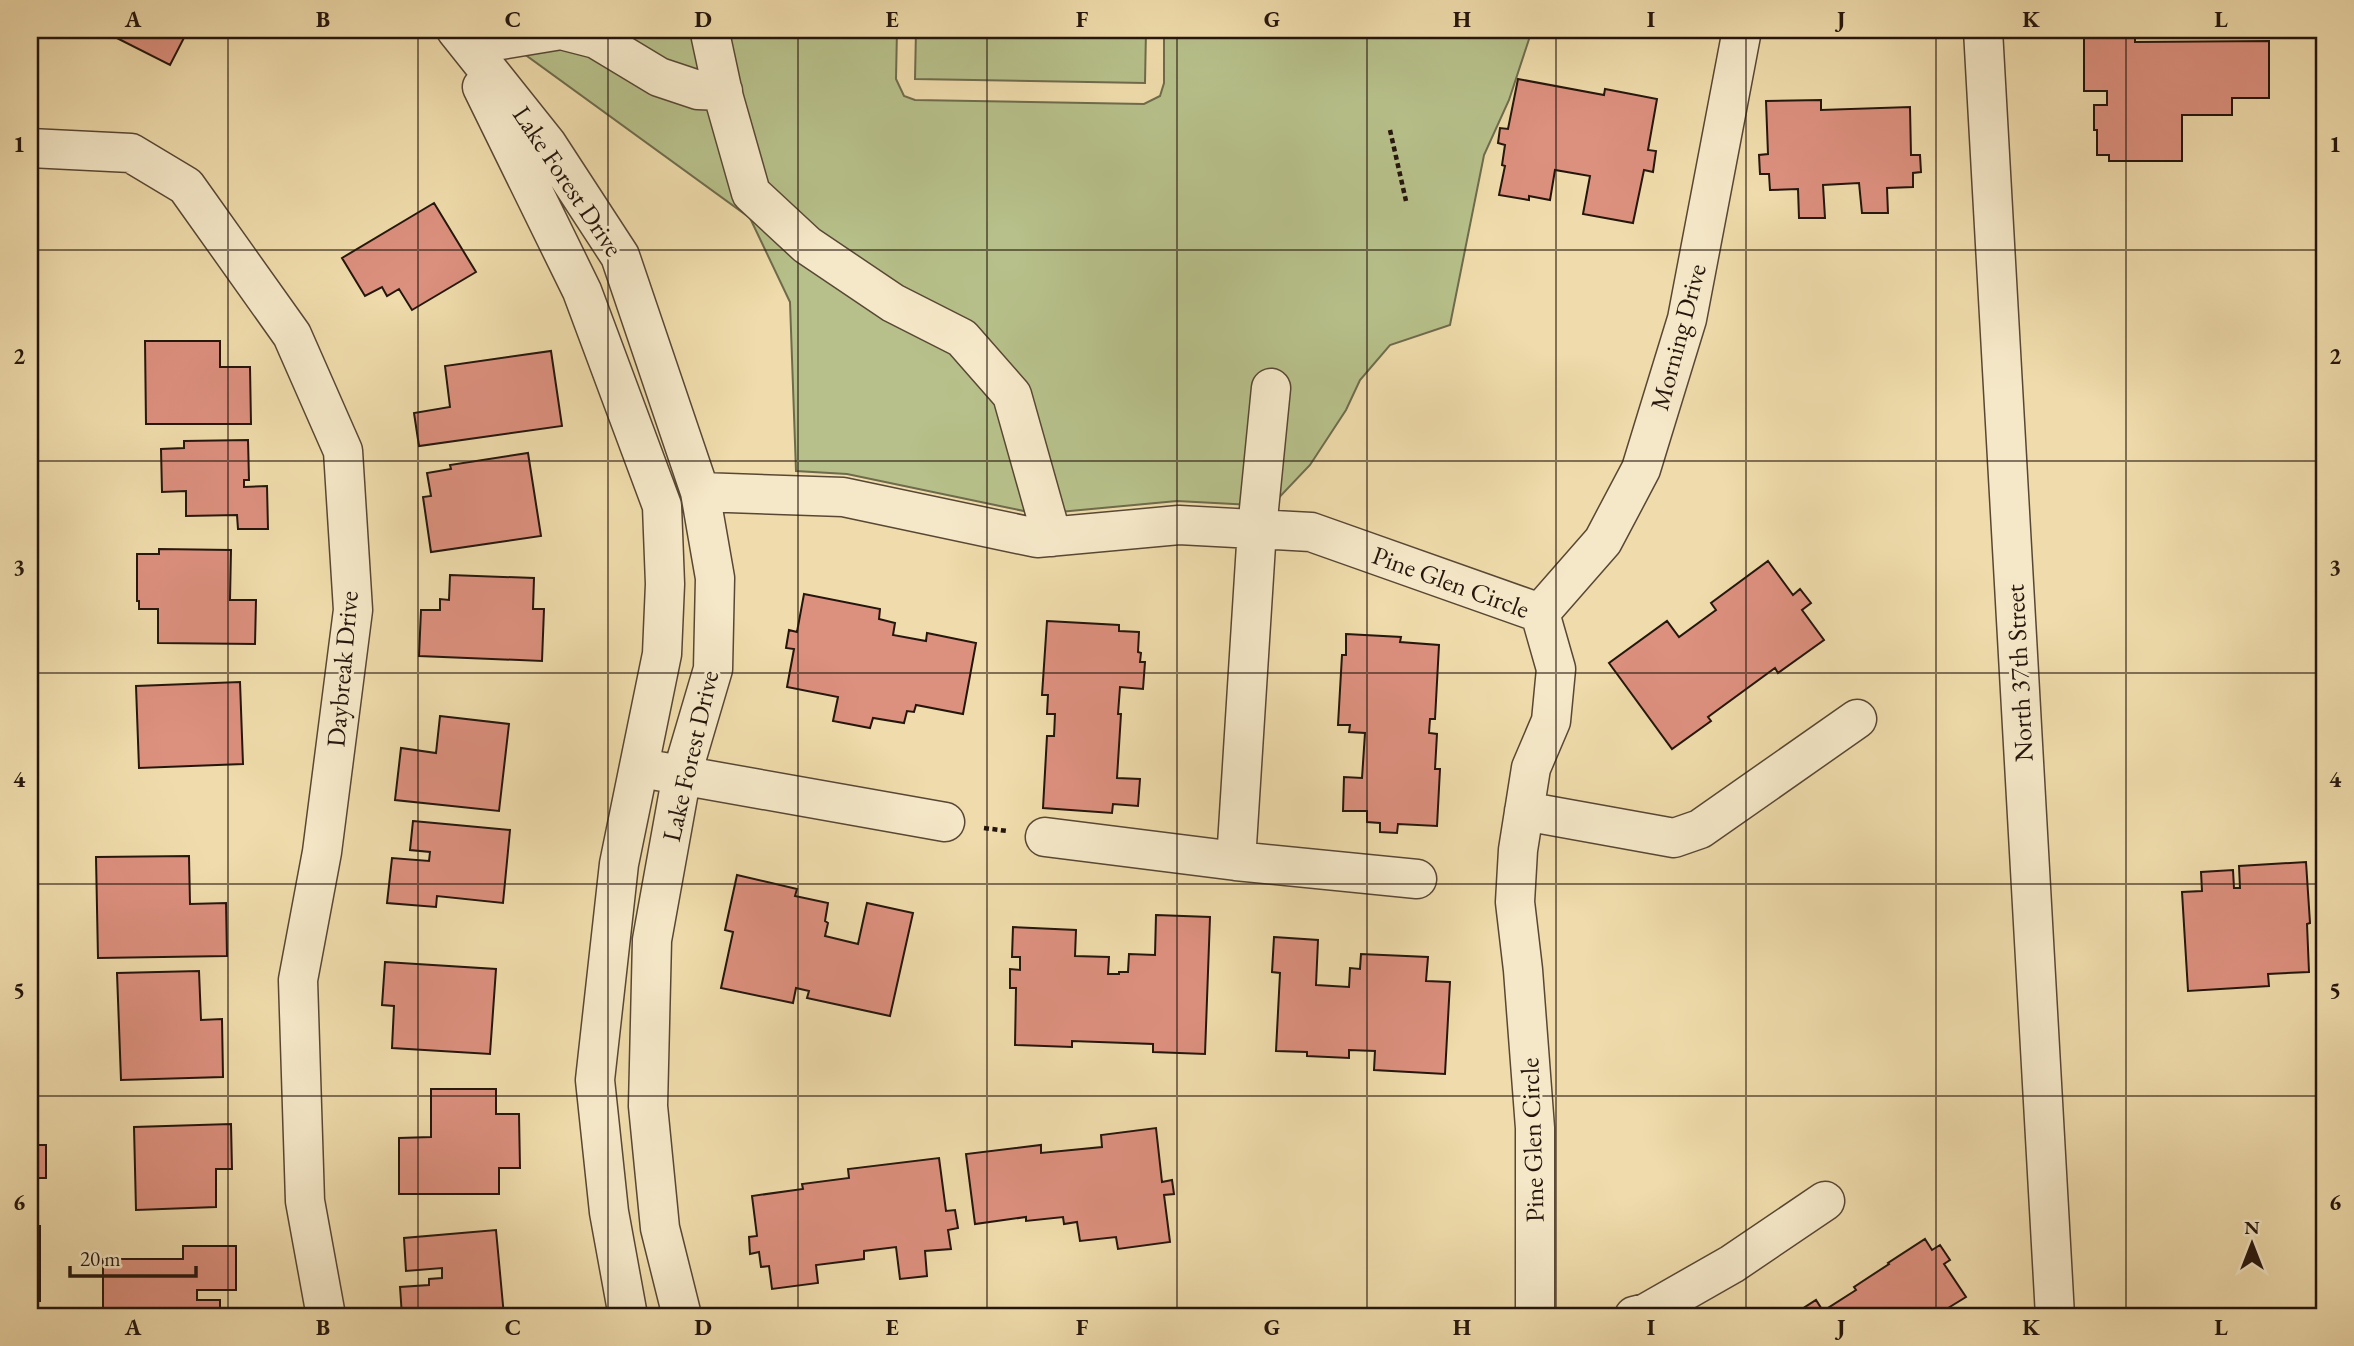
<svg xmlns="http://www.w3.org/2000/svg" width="2354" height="1346" viewBox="0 0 2354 1346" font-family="'EB Garamond',serif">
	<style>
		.green { fill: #b7c08a; stroke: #6e6b4c; stroke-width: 2 }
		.building { fill: #dc907e; stroke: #25160d; stroke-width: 2 }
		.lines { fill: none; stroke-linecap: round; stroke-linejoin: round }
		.minor-casing { stroke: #584734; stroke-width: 41 }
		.path { stroke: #25160d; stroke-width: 4.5; stroke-dasharray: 5 3.5; stroke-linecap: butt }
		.minor { stroke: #f5e8c8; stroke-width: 38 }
		.grid { fill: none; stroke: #25160d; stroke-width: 2; stroke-opacity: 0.55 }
		.labels { text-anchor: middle; stroke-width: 6; stroke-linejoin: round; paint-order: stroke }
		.street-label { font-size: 26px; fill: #25160d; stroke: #f5e8c8 }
		.neatline { fill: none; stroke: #25160d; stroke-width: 2.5 }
		.grid-label { font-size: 23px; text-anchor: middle; font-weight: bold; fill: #25160d }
	</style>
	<rect width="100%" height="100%" fill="#efdbab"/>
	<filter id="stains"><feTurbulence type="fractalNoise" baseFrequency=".00286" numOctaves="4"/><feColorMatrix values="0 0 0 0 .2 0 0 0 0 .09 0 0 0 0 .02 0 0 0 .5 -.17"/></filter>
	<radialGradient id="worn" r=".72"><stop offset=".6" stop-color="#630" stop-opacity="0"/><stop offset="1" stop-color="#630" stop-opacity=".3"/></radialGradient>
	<path class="green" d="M491,30H897L896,79L904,96L915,100L1144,104L1160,96L1164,83V30H1532L1509,100L1484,155L1450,325L1390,345L1360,380L1346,410L1310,465L1271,506L1177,501L1038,514L847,474L796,471L790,302L750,218Z
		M916,30H1146L1145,83L915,79Z"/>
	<path class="building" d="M101,30H188L170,65Z
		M2084,30H2135V42L2269,41V98H2232V115H2182V161H2109V155H2097V130H2094V105H2107V91H2084Z
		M1518,79L1604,95L1605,89L1657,99L1648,150L1656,151L1653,172L1644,170L1633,223L1583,214L1590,176L1555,170L1550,200L1529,196V200L1499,195L1505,166L1502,165L1505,145L1498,143L1500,128L1508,129Z
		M1821,100V110L1910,107L1911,155H1920L1921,172L1913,173V187L1887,188L1888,213H1862L1859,183L1823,185L1825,218H1799L1798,189L1770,190L1769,174H1760L1759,155L1768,154L1766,101Z
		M434,203L476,272L412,310L399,289L387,296L382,287L365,296L342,258Z
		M145,341H220V367H250L251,424H146Z
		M551,351L562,426L419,446L414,413L450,407L445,366Z
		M248,440L249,480H244V487L267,486L268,529H238L237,515L186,516V491L162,492L161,449L184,448V441Z
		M528,453L541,536L431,552L423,497L431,496L427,473L451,469L450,465Z
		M159,549L231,550L230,600H256L255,644L158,643V609H139V601H137V554H159Z
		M1768,561L1793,595L1800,589L1811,603L1802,610L1824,640L1778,673L1775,668L1708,717L1711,721L1672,749L1609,663L1667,621L1679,637L1716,610L1711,603Z
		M450,575L534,578L533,609H544L542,661L419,656L421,610H440V599L449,600Z
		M804,594L880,609L879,619L895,623L893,635L926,641L927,633L976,643L963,714L916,705L914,712L907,711L904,723L873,718L870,728L833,721L838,697L787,687L794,649L786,648L789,630L797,632Z
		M1047,621L1119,625V631L1139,632L1138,652L1141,653L1140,662H1145L1143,689L1120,687L1118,714H1121L1117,778L1140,779L1138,806L1113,804L1112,813L1043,808L1047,736H1054L1055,714H1047L1048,695H1042Z
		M1346,634L1401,637L1400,642L1439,645L1435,719H1430L1429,733L1437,734L1435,769H1440L1437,826L1398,824L1397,833L1380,832V823L1367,822V811H1343L1344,777L1362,778L1365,733L1349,732L1350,725H1338L1342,655H1346Z
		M240,682L243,764L139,768L136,686Z
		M440,716L509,724L499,811L395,800L401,748L436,753Z
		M413,821L510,830L503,903L437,896L436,907L387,903L392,858L429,861L430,852L410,850Z
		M189,856L190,904L226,903L227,956L98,958L96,857Z
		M2306,862L2310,923L2307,924L2309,972L2268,974L2269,986L2188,991L2182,892L2202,891L2201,872L2233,870L2234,888H2240L2239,866Z
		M737,875L797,889L795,896L828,903L825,921L828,923L825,936L858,944L867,903L913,913L890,1016L807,998L809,991L796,988L793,1003L721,988L733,932L725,930Z
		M1156,915L1210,917L1205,1054L1153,1052V1044L1072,1041V1047L1015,1045L1016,988H1010V969L1020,970V957H1012L1013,927L1076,930L1075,956L1109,957L1108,974H1119V972H1128L1129,954L1155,955Z
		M1274,937L1318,940L1316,985L1349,987L1350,968L1360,969L1361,954L1428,957L1426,981L1450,982L1445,1074L1374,1070L1375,1051L1349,1050V1058L1307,1056V1052L1276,1051L1280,973L1272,972Z
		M385,962L496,969L490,1054L392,1048L394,1006L382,1005Z
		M199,971L201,1020L222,1019L223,1077L121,1080L117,973Z
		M431,1089H496V1114H519L520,1168H499V1194H399V1138L431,1137Z
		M231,1124L232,1169H216V1207L136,1210L134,1127Z
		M1156,1128L1162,1182L1172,1180L1174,1194L1164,1195L1170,1242L1118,1249L1116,1237L1080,1241L1077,1222L1064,1224L1063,1217L1026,1221V1217L975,1224L966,1154L1041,1145V1153L1102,1147L1101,1135Z
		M30,1145H46V1178H30Z
		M939,1158L946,1211L955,1210L958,1228L948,1230L951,1249L925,1251L927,1276L900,1279L896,1247L864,1251V1259L816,1265L818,1283L772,1289L769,1266L761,1267L759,1252L750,1254L749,1237L757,1236L752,1196L803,1189L802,1184L849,1178L848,1169Z
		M30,1226H40V1301H30Z
		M496,1230L504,1316H402L400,1287L429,1285V1279L442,1278V1268L406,1271L404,1238Z
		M1925,1239L1932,1250L1940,1245L1950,1260L1944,1264L1966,1297L1935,1316H1791L1816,1300L1823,1311L1856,1290L1854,1287L1889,1264L1888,1263Z
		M183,1246H236V1290H197V1300H220V1316H121V1308H103V1259H183Z"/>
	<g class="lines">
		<g class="minor-casing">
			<path id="minor" d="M456,30L547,144L620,256L700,492L715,578L713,669L682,774L652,940L648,1106L660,1228L682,1316
				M1983,30L2055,1316
				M710,33L724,98L751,193L807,245L893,303L962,338L1012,395L1052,537
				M470,45L561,30L596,39L659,77L698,90L723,91
				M482,87L582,291L662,506L665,584L662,654L619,864L595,1080L609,1212L628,1316
				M30,148L131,153L186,186L292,335L343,451L353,610L322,852L298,980L305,1201L326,1316
				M1271,388L1257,529L1236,861L1417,879
				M700,492L843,497L1037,538L1179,525L1311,532L1540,613
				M1540,613L1603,541L1641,469L1687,319L1742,30
				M658,771L945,822
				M1524,811L1674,838L1700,829L1857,719
				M1045,837L1236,861
				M1535,1316V1128L1523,970L1515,902L1518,850L1531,768L1551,721L1556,669L1540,613
				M1634,1316L1646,1313L1732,1264L1825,1201"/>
		</g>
		<path class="path" d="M1390,130L1406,201
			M984,828L1007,831"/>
		<use href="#minor" class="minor"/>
	</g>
	<path class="grid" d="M228,30V1316M418,30V1316M608,30V1316M798,30V1316M987,30V1316M1177,30V1316M1367,30V1316M1556,30V1316M1746,30V1316M1936,30V1316M2126,30V1316M30,250H2324M30,461H2324M30,673H2324M30,884H2324M30,1096H2324"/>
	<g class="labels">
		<g class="street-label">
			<text transform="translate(568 181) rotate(56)" y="9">Lake Forest Drive</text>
			<text transform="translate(1678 337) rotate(-75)" y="9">Morning Drive</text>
			<text transform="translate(1451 582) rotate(20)" y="9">Pine Glen Circle</text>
			<text transform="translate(342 669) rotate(-85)" y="9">Daybreak Drive</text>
			<text transform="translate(2019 673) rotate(-93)" y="9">North 37th Street</text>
			<text transform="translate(690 756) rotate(-77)" y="9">Lake Forest Drive</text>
			<text transform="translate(1532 1140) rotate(-92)" y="9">Pine Glen Circle</text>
		</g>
	</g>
	<rect width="2354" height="1346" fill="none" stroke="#efdbab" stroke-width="77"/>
	<g transform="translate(2252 1244)" stroke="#f5e8c8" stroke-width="5" paint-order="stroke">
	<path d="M0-5L12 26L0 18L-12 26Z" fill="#25160d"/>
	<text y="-10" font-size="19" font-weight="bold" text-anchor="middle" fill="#25160d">N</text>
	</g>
	<path d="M70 1266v10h126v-10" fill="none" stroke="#25160d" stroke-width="3.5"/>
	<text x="80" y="1266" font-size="21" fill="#25160d" stroke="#f5e8c8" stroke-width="5" paint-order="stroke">20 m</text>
	<rect x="38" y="38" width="2278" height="1270" class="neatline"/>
	<g class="grid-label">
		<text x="133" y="27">A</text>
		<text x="323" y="27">B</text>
		<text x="513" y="27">C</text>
		<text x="703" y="27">D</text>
		<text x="892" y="27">E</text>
		<text x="1082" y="27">F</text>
		<text x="1272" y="27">G</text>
		<text x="1462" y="27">H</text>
		<text x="1651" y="27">I</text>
		<text x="1841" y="27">J</text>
		<text x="2031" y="27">K</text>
		<text x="2221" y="27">L</text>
		<text x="19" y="152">1</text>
		<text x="2335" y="152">1</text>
		<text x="19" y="364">2</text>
		<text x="2335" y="364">2</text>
		<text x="19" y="575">3</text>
		<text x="2335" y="575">3</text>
		<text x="19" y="787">4</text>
		<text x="2335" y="787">4</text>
		<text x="19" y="998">5</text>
		<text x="2335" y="998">5</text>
		<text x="19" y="1210">6</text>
		<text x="2335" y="1210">6</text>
		<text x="133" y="1335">A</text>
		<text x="323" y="1335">B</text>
		<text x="513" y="1335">C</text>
		<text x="703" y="1335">D</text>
		<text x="892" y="1335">E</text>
		<text x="1082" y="1335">F</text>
		<text x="1272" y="1335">G</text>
		<text x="1462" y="1335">H</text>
		<text x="1651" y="1335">I</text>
		<text x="1841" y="1335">J</text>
		<text x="2031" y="1335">K</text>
		<text x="2221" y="1335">L</text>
	</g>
	<rect width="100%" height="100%" filter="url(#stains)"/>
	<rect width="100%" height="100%" fill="url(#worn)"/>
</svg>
